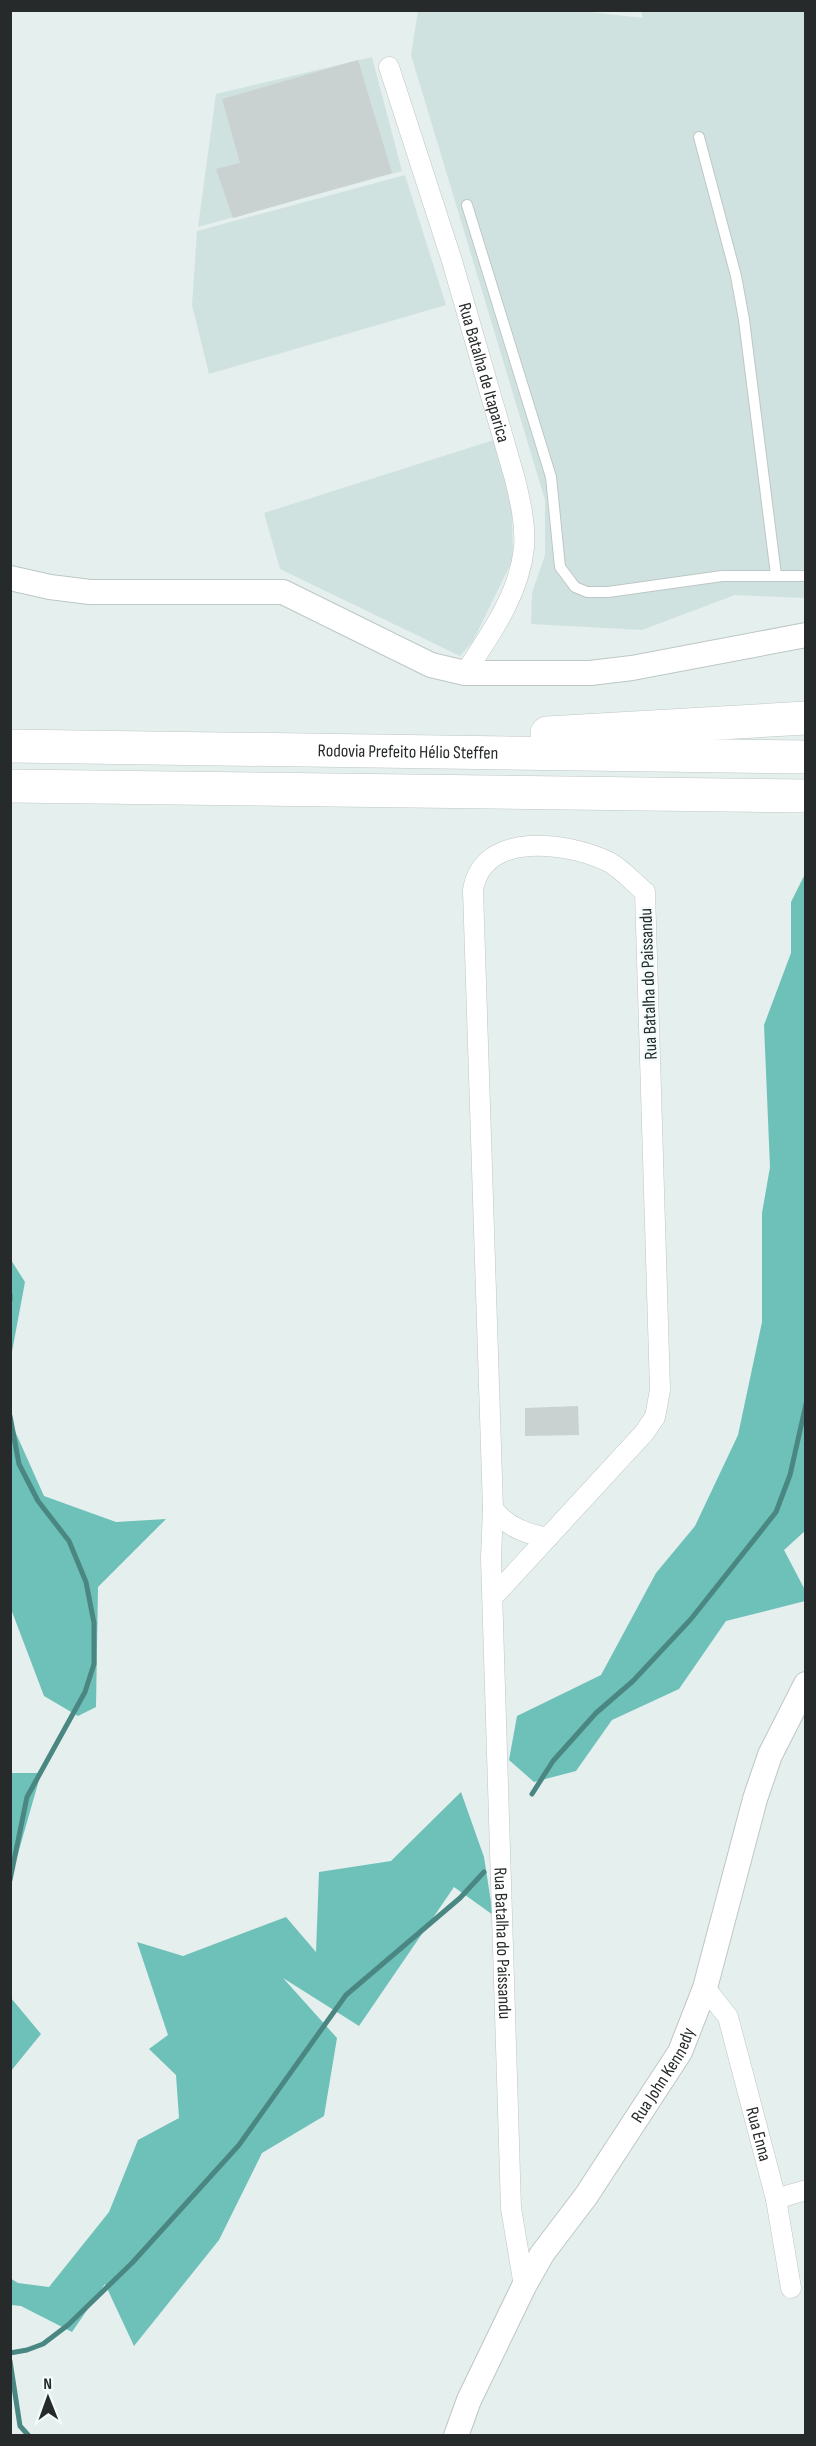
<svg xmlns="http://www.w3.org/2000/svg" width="816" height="2446" viewBox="0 0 816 2446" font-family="'Sofia Sans Condensed',sans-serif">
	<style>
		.built { fill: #d0e2e0 }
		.forest { fill: #6ec1b9 }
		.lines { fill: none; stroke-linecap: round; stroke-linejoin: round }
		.stream { stroke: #4b8782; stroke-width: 5 }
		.building { fill: #c9d2d1 }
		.service-casing { stroke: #bdc7c5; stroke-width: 12 }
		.minor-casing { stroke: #bdc7c5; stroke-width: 21 }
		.tertiary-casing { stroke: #bdc7c5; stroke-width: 26 }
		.motorway-casing { stroke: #bdc7c5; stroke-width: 34 }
		.service { stroke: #fff; stroke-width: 10 }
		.minor { stroke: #fff; stroke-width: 20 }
		.tertiary { stroke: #fff; stroke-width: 24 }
		.motorway { stroke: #fff; stroke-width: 33 }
		.labels { text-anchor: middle; stroke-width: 4.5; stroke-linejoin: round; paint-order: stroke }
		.street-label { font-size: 18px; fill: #272a2a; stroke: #f2fcfb }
	</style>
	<rect width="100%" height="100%" fill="#e5efed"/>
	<path class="built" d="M571,10L643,18L641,11H805V598L735,595L642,630L531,624L532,593L545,555V500L411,55L418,11Z
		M372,57L402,171L198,227L216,94Z
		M405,175L446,305L209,374L192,305L197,231Z
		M497,439L512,513L513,559L473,641L460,656L280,569L264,513Z"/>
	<path class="forest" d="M805,874L806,1530L784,1550L805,1590V1601L726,1621L679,1689L612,1720L576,1771L534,1782L509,1760L517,1716L601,1675L656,1573L695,1526L738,1435L762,1322V1213L770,1167L764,1025L791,953V902Z
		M11,1260L25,1282L11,1357Z
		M10,1420L44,1496L116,1522L166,1519L98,1587L96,1707L78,1716L44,1696L11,1609Z
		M11,1773H41L11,1878L10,1773Z
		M461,1792L484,1857L493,1915L454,1887L359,2026L283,1978L337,2038L324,2116L262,2153L219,2240L134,2346L105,2284L72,2332L21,2306L11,2305L10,2278L18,2283L49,2287L109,2212L138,2140L179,2118L176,2075L149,2049L168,2035L137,1942L183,1956L286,1917L316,1952L319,1872L391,1861Z
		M11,1998L41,2034L11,2071H10Z"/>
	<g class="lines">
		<path class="stream" d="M10,1295V1300
			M10,1416L19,1464L38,1501L69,1541L86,1582L94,1623V1664L85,1692L27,1797L10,1880
			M532,1794L553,1761L596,1713L633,1681L691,1619L776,1512L790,1475L806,1404
			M10,2353L27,2350L43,2344L68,2325L132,2263L239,2145L346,1995L460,1898L484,1872
			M10,2361L20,2426L29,2436"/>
	</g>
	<path class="building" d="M358,60L392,173L233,218L216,169L240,163L222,99Z
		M578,1406L579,1435L525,1436V1408Z"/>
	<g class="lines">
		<g class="service-casing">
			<path id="service" d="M699,137L736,276L744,320L776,575
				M467,205L551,477L560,567L575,587L587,592H608L722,576H806"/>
		</g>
		<g class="minor-casing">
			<g id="minor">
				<path id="s1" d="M389,67L452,261L515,479C520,500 526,525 524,548C519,595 490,635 465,673"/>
				<path d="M493,1509C507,1527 527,1534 548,1538"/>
				<path id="s2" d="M492,1598L644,1433L655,1417L660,1390L645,892C634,883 622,869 609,862C568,842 483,830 473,890L493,1509L491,1558L511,2208L524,2286"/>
				<path id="s3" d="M705,1988L728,2017L776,2199L791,2288"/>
				<path d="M776,2199L806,2190"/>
			</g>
		</g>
		<g class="tertiary-casing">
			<g id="tertiary">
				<path d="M10,578L50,587L90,592H283L431,665L465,673H590L632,668L806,635"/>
				<path id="s4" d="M456,2436L469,2400L524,2286L542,2254L586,2196L680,2052L705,1988L755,1799L770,1755L806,1684"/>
			</g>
		</g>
		<g class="motorway-casing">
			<g id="motorway">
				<path d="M547,733L806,718"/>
				<path id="s5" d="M10,746L806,757"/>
				<path d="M10,786L806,796"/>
			</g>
		</g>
		<use href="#service" class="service"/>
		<use href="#minor" class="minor"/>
		<use href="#tertiary" class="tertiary"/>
		<use href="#motorway" class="motorway"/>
	</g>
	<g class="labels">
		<g class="street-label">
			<text dy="6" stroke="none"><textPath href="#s1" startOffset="320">Rua Batalha de Itaparica</textPath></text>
			<text dy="6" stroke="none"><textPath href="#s5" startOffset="398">Rodovia Prefeito Hélio Steffen</textPath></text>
			<text transform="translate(648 984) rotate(-92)" y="6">Rua Batalha do Paissandu</text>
			<text dy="6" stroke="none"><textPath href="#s2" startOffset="2030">Rua Batalha do Paissandu</textPath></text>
			<text dy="6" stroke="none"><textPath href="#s4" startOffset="418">Rua John Kennedy</textPath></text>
			<text dy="6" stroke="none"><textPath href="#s3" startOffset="158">Rua Enna</textPath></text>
		</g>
	</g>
	<rect width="816" height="2446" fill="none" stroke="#272a2a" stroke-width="24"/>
	<g transform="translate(48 2398) rotate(359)" stroke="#f2fcfb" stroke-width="4.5" paint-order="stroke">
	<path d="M0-4.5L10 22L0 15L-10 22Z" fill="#272a2a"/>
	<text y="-9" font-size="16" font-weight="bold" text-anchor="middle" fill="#272a2a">N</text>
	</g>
</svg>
